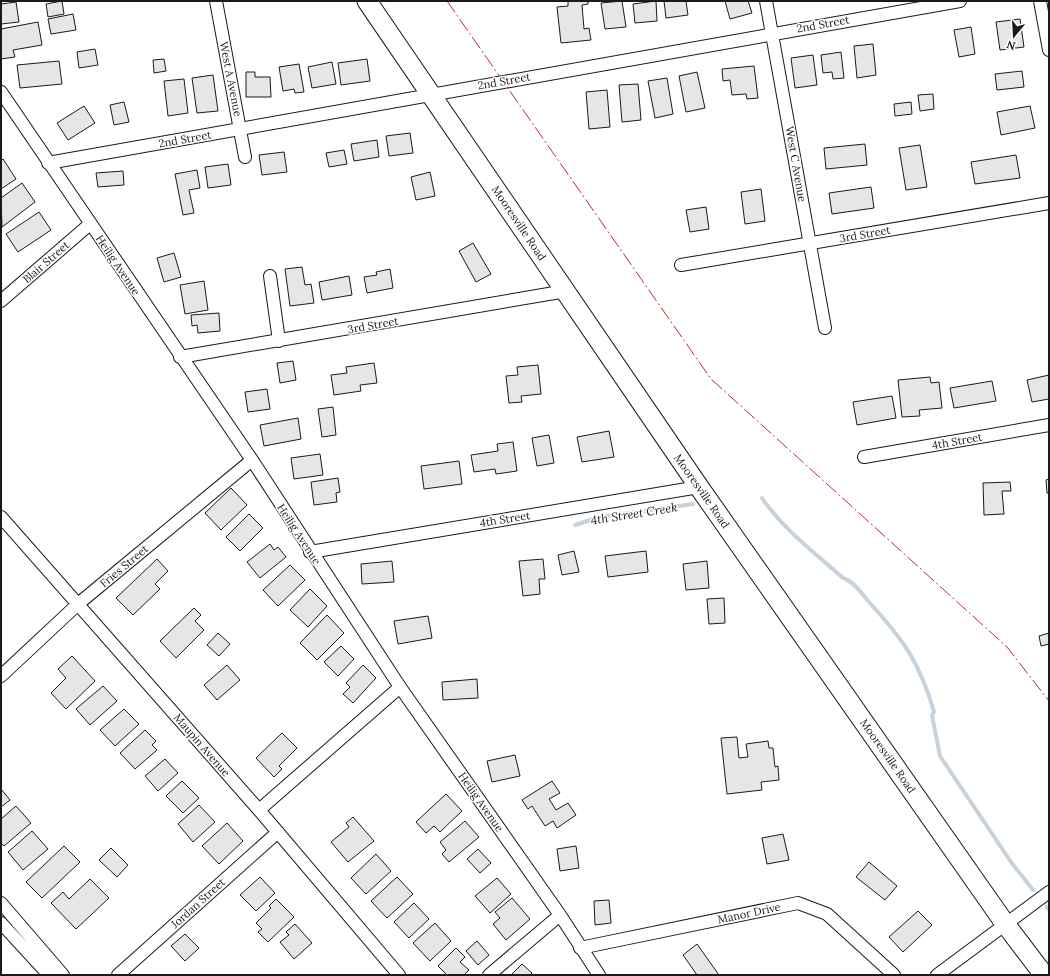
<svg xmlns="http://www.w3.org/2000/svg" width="1050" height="976" viewBox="0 0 1050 976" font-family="Lora,serif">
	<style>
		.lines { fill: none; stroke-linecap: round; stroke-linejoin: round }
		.stream { stroke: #c6d2dc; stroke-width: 4 }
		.building { fill: #e6e6e6; stroke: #1a1a1a }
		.street-casing { stroke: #1a1a1a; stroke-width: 14 }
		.primary-casing { stroke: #1a1a1a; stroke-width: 21 }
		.street { stroke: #fff; stroke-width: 12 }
		.primary { stroke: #fff; stroke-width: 19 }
		.power { stroke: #c62828; stroke-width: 1; stroke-dasharray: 14 3 2 3; stroke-linecap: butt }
		.labels { text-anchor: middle; stroke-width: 3; stroke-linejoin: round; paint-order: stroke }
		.street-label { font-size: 11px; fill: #1a1a1a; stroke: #fff }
		.water-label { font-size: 12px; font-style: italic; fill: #1a1a1a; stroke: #fff }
	</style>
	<rect width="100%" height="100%" fill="#fff"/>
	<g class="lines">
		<path class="stream" d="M762,498C783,529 815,553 843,578C853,581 862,593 868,601C902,638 920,662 934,712L932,715L940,756L1011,862L1033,890
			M575,525L600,517L693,504
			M1047,907L1049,910"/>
	</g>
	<path class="building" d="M62,1L64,14L48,17L46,4Z
		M568,1H588V4L582,5L584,29L589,28L591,40L561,43L557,7L568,6Z
		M622,1L626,27L605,29L601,3Z
		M656,1L657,21L635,23L633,4Z
		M664,1H686L688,15L666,18Z
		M725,1H748L752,13L730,19Z
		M16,2L19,22L1,24V4Z
		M73,14L76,30L51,34L48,19Z
		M1020,19L1024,47L1000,50L996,22Z
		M38,22L42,45L13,50L15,57L1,59V29Z
		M971,27L975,54L959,57L954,30Z
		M873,44L876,75L857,78L854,46Z
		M95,49L98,65L79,68L77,52Z
		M841,52L844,78L833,79L832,72L823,73L821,55Z
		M813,55L817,85L795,88L791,58Z
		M164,59L166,71L154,73L153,60Z
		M367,59L370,81L341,85L338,63Z
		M59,61L62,84L20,88L17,65Z
		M332,62L336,84L312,88L308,67Z
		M299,64L304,92L295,93L294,89L283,91L279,67Z
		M754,66L758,98L747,99L746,94L732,95L730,80L723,81L722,69Z
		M1022,71L1024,87L997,90L995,74Z
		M246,72H255V77H270L271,97H246Z
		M697,72L705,108L686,112L679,76Z
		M213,75L218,111L197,113L192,78Z
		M667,78L673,114L655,118L648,81Z
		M184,79L188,113L168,116L164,81Z
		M638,84L641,120L622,122L619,85Z
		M607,90L610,127L589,129L586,92Z
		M933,94L934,109L920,111L918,95Z
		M124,102L129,122L114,125L110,105Z
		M911,102L912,114L895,116L894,104Z
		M84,106L95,123L68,140L57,123Z
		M1030,106L1035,128L1001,135L997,112Z
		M410,133L413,153L389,156L386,136Z
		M377,140L379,157L354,161L351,144Z
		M865,144L867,165L826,169L824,148Z
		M920,145L927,187L906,190L899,148Z
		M344,150L347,164L329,167L326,153Z
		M284,152L287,172L262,175L259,155Z
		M1016,155L1020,178L975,184L971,162Z
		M3,159L16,179L1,189V161Z
		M228,164L231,185L208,188L205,167Z
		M197,170L200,188L189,190L194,213L183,215L175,174Z
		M123,171L124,185L98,187L96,173Z
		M430,172L435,196L416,200L411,177Z
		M22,183L35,202L2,227L1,198Z
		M871,187L874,208L832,214L829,193Z
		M761,189L765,221L745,224L741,192Z
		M706,207L709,229L690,232L686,210Z
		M39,212L51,230L18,252L6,234Z
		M473,243L491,274L476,282L459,251Z
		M174,253L181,277L164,282L157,258Z
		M302,267L305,285L311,284L314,303L290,306L285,269Z
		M390,269L393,288L367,293L364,277L377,275L376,272Z
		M349,276L352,295L322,300L319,282Z
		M204,281L208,310L185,314L180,285Z
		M219,313L220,331L198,333L197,325L192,326L191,315Z
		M293,361L296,380L280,383L277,363Z
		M374,363L377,383L360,385L361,391L334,395L331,375L347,373L346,367Z
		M538,365L541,394L521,396L522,402L509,403L506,376L518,375L517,367Z
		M1049,375V399L1032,402L1027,380Z
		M930,377L931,383L939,382L942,408L919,410L920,416L902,417L898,380Z
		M992,381L996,401L954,408L950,388Z
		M267,389L270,409L248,412L245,392Z
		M892,396L896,418L857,425L853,402Z
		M333,407L336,435L322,437L318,409Z
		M298,418L301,439L264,446L260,425Z
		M609,431L614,457L582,462L577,437Z
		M549,435L554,463L537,466L532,438Z
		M513,442L517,471L496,474L495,469L474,472L471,455L498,451L497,444Z
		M320,454L323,475L294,479L291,458Z
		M459,461L462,484L424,489L421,466Z
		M338,478L340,492L336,493L337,502L314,505L311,482Z
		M1049,479V493H1047L1046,480Z
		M1010,482L1011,491H1002L1004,514L984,515L983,483Z
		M231,488L247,505L221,530L205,513Z
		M249,514L263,528L240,551L226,537Z
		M270,544L274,550L278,547L286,557L260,578L247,562Z
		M574,551L579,572L562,575L558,555Z
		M646,551L648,572L608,577L605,556Z
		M157,559L168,571L155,584L160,589L133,615L116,598Z
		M543,559L545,579H539L540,594L523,596L519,561Z
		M392,561L394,582L362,584L361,564Z
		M707,561L709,588L686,590L683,564Z
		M290,565L305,580L278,606L263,590Z
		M310,589L327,606L308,627L290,610Z
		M724,598L725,623L709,624L707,599Z
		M194,608L201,615L195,621L204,630L176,658L160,641Z
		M327,615L344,633L317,660L300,643Z
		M428,616L432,638L398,644L394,621Z
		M218,633L230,644L219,656L207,645Z
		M1049,633V644L1041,646L1039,636Z
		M341,646L354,659L338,676L324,662Z
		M72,656L95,681L66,709L51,693L66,678L58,669Z
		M227,665L240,680L217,700L204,685Z
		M363,665L376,678L353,703L343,694L350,687L346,683Z
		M477,679L478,698L443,700L442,682Z
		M103,686L117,701L90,725L76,709Z
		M124,709L139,724L115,746L100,730Z
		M145,730L156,741L152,745L157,750L135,769L120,753Z
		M282,733L297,748L279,766L282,769L274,777L256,758Z
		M737,737L739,758L748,757L746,744L768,741L769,748H773L775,767L778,766L779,780L761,782L762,790L727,794L721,738Z
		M515,755L520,776L492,782L487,761Z
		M165,759L178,773L158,791L145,776Z
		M182,781L199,798L183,813L166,796Z
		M552,781L560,793L549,799L556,810L568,803L576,815L557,828L553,821L545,826L532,806L528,809L522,800Z
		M1,789L10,800L1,807Z
		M446,794L462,811L440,832L434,826L426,833L416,822Z
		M199,805L215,822L193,842L178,824Z
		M16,806L31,823L4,846L1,843V819Z
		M353,817L374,841L348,862L331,842L349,827L346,823Z
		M465,821L479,837L449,862L442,854L446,850L440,842Z
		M227,823L243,841L219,864L202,846Z
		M32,831L48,849L23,870L8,852Z
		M783,834L789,860L767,864L762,838Z
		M64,846L80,862L42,898L26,882Z
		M576,846L579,868L560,871L557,849Z
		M111,848L128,865L117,877L99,860Z
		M478,849L491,863L480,873L467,859Z
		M376,854L391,871L366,894L351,878Z
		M869,862L897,886L885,900L856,877Z
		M260,877L275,893L256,911L240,895Z
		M397,877L413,894L387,918L371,901Z
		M497,878L511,894L490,913L475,896Z
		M90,879L109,898L76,929L51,903L63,892L69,899Z
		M512,898L530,919L506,940L493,924L500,918L495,912Z
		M276,899L294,917L268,942L258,932L262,929L256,923L271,908L269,906Z
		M609,900L611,923L595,925L594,901Z
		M414,903L429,919L409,938L394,922Z
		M918,911L932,925L903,952L889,937Z
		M435,923L451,941L430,961L413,943Z
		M295,924L312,943L294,959L280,942L289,935L286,932Z
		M185,934L199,948L185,961L171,946Z
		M477,941L489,955L478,965L466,951Z
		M697,944L719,975H697L683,955Z
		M456,948L465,957L460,962L469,970L464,975H447L438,966Z
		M522,964L532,973L530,975H511Z"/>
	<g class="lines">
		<g class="street-casing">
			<path id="street" d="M216,1L245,157
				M766,1L825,328
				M1040,1L1049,50
				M1,92L252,460L400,687L560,915L599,975
				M48,163L960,1
				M681,265L1049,203
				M270,276L279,341
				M1,301L90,224
				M180,357L566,291
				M864,457L1049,425
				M1,517L259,810L399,975
				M310,552L699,487
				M1,676L78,604L252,460
				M259,810L400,687
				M1,903L63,975
				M1,923L49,975
				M580,948L798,903L827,914L894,975
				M118,975L278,832
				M489,975L560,915
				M937,975L1049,892"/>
		</g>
		<g class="primary-casing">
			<path id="primary" d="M367,1L699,487L1006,925L1044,975"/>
		</g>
		<use href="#street" class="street"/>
		<use href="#primary" class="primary"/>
		<path class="power" d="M447,1L711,379L1007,647L1049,701"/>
	</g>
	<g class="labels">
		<g class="street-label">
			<text transform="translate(823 24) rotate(-10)" y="4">2nd Street</text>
			<text transform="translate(231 79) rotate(79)" y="4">West A Avenue</text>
			<text transform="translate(504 81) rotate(-10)" y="4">2nd Street</text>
			<text transform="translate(185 139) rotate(-10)" y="4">2nd Street</text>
			<text transform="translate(796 164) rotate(80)" y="4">West C Avenue</text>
			<text transform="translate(519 223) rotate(56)" y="4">Mooresville Road</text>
			<text transform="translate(865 234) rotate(-10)" y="4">3rd Street</text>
			<text transform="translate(46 262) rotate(-41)" y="4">Blair Street</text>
			<text transform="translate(118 265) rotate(56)" y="4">Heilig Avenue</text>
			<text transform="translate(373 325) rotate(-10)" y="4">3rd Street</text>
			<text transform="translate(957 441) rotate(-10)" y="4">4th Street</text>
			<text transform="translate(702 491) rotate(55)" y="4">Mooresville Road</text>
			<text transform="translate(505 519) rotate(-9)" y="4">4th Street</text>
			<text transform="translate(299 534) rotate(57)" y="4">Heilig Avenue</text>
			<text transform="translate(124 566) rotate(-40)" y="4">Fries Street</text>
			<text transform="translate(202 745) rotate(49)" y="4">Maupin Avenue</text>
			<text transform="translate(888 756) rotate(55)" y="4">Mooresville Road</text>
			<text transform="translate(481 802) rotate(55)" y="4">Heilig Avenue</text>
			<text transform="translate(198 903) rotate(-42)" y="4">Jordan Street</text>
			<text transform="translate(749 913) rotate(-12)" y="4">Manor Drive</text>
		</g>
		<g class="water-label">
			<text transform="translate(634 514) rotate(-9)" y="4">4th Street Creek</text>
		</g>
	</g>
	<rect width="1050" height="976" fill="none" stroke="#1a1a1a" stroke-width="4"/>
	<g transform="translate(1014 36) rotate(198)" stroke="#ffffff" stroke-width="3" paint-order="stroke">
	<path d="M0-3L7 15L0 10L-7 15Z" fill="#1a1a1a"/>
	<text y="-6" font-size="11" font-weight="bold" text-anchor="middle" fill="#1a1a1a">N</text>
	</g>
</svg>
